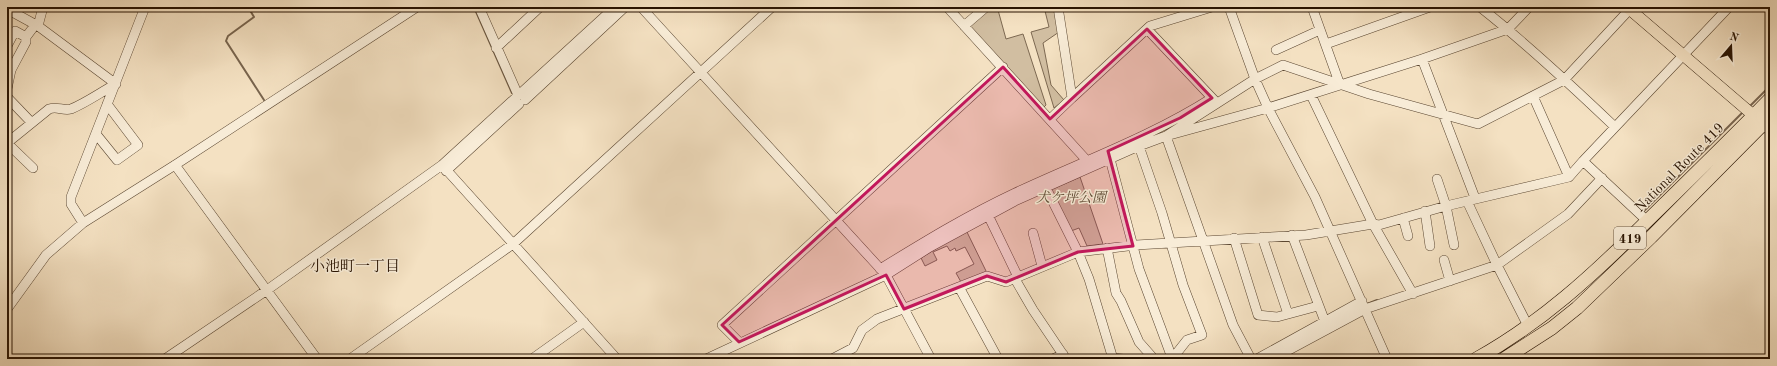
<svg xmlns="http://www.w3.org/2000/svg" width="1777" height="366" viewBox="0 0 1777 366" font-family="'Old Standard TT','Noto Serif JP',serif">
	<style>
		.green { fill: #d1bea1; stroke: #7c6851 }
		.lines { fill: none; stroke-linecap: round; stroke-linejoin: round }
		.stream { stroke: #78644d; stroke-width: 2 }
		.minor-casing { stroke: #5a4631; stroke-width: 10 }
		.major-casing { stroke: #271201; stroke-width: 12 }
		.highway-casing { stroke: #271201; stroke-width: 14 }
		.minor { stroke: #f8ecd7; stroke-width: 9 }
		.major { stroke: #f4e1c2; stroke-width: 11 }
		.highway { stroke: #f4e1c2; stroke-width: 13 }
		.marked { fill: #c2185b; fill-opacity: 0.2; stroke: #c2185b; stroke-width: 3; stroke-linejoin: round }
		.labels { text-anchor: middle; stroke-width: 3; stroke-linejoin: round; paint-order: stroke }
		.shield { fill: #f8ecd7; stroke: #665341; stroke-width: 1 }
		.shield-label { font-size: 13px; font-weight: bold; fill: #271201 }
		.street-label { font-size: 14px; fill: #271201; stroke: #f8ecd7 }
		.park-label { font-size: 14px; font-style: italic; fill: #624e39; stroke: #f8ecd7 }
		.neighbourhood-label { font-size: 15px; fill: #271201; stroke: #f8ecd7 }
	</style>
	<rect width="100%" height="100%" fill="#f4e1c2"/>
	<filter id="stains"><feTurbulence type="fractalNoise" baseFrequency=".005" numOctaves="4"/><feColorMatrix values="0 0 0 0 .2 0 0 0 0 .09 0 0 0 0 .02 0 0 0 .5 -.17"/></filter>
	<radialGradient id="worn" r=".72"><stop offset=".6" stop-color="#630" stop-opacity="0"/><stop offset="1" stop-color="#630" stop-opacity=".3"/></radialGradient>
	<path class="green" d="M990,7H1009L998,10L1006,39L1023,34L1046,105L1043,108L969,26Z
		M1044,7H1055L1059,32L1043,43L1051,85L1064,100L1054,108L1031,32L1049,27Z
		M1080,177L1103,244L1087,246L1079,228L1071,231L1050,190Z
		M966,230L987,273L961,282L956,273L974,264L965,247L956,251L955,248L950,251L947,246L933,252L937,260L925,266L921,258Z"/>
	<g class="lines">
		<path class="stream" d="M248,7L254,17L228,36L226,41L264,100
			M474,7L512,93
			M1749,107L1770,86
			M1643,212L1743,112
			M1367,304L1377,300"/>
		<g class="minor-casing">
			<path id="minor" d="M479,7L518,95
				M641,7L886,275L931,359
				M947,7L1090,164
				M1229,7L1255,79L1268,108L1315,197L1387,359
				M1312,7L1340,85
				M1480,7C1527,44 1571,85 1615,127
				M7,9L38,26L116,84
				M38,26L43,7
				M964,26L986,7
				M1147,29L1216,102
				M1326,44L1430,7
				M7,46L15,31L26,37L35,25
				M496,48L540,7
				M1276,50L1320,30
				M1422,59L1475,198
				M7,89L11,70L26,42V37
				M1311,95L1373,224L1413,294
				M7,97L31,122
				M1072,98L1150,26L1212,7
				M525,100L625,7
				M1050,119L1072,98L1058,7
				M1763,123L1770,132
				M96,134L117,160L138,145L107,104
				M7,143L49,109C57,106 63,111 71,109C86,103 101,92 116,84
				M7,143L33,168
				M1139,146L1162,213L1183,285L1202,335L1187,340L1172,359
				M1110,159L1139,269L1172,358
				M175,165L317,359
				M442,165L617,359
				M446,171L519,104
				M1569,177L1583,161
				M1437,179L1446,206L1454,245
				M1046,188L1078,252L1089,279L1113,359
				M1467,201L1497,265L1528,326
				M1425,211L1430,246
				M988,215L1018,277
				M1643,217L1583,161L1729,7
				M1403,218L1408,236
				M83,223L71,204V197L145,7
				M1033,233L1042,266
				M1292,235L1327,327
				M1262,237L1288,314
				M1234,238L1258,315L1277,317L1318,306
				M1107,248L1116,293L1121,301L1139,342L1154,359
				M1444,260L1450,281
				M880,269C924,242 968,215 1015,193C1081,162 1151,137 1212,98
				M1015,279L1033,310L1066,359
				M959,287L998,359
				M7,309L46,255L83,223L175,165L417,7
				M739,342L722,325L1003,67
				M1112,358L1123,359
				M165,359L267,290L442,165L615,7
				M350,359L513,244L772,7
				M532,359L584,322
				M706,359L886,275L930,247L1015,201L1139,146L1166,136L1255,79L1283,65L1369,94L1478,124L1564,80L1630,9
				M832,359L853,348L862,330L877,319L987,276L1006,282L1078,252L1136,245L1306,235L1373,224L1379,225L1446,206L1569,177L1533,96
				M1053,359L1063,354
				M1251,359L1233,325L1166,136L1268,108L1422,59L1508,29L1529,7
				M1257,359L1362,301
				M1272,359L1365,309L1497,265L1568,214L1602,178"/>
		</g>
		<g class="major-casing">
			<path id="major" d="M1627,7L1760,121"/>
		</g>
		<g class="highway-casing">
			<path id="highway" d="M1476,359C1541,323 1593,275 1645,223C1687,182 1729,141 1770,99
				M1504,359L1552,328L1577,308L1651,237L1770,117"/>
		</g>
		<use href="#minor" class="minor"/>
		<use href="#major" class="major"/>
		<use href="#highway" class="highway"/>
	</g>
	<path class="marked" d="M1147,29L1212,98L1180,118L1108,151L1133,246L1078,252L1006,282L987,276L904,309L886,275L739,342L722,325L1003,67L1050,119Z"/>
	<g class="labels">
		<rect class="shield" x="1614" y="227" width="32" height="22" rx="3"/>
		<g class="shield-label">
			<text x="1630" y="243">419</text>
		</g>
		<g class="street-label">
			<text transform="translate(1679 167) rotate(-45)" y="5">National Route 419</text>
		</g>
		<g class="park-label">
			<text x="1071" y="202">犬ケ坪公園</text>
		</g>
		<g class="neighbourhood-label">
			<text x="355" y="271">小池町一丁目</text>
		</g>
	</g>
	<rect width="1777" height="366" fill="none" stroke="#f4e1c2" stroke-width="24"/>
	<rect x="8" y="8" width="1761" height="350" fill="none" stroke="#271201" stroke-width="2"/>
	<rect x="12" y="12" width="1753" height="342" fill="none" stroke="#271201"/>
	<g transform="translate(1731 46) rotate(19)" stroke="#f8ecd7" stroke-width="3" paint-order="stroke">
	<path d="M0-3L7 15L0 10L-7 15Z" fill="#271201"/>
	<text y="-6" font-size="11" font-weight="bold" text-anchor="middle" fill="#271201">N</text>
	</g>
	<rect width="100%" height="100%" filter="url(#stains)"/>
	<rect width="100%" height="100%" fill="url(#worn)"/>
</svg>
